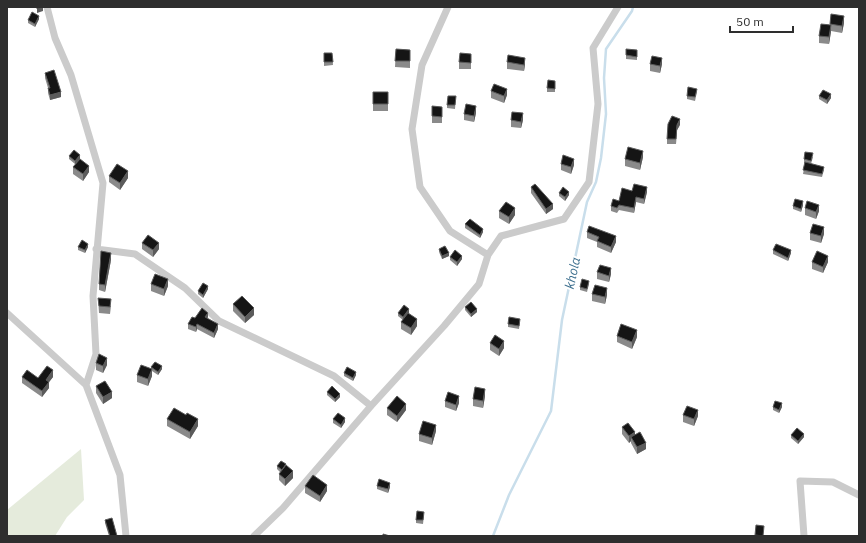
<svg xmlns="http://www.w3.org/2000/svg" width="866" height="543" viewBox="0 0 866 543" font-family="'IBM Plex Sans',sans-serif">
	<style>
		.grass { fill: #e5ebdc }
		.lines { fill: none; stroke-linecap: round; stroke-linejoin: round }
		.stream { stroke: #c9deeb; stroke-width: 2.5 }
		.street { stroke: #cbcbcb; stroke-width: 7 }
		.wall { fill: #8a8a8a }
		.shaded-wall { fill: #5b5b5b }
		.building { fill: #151515; stroke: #5b5b5b }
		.labels { text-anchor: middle; stroke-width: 4; stroke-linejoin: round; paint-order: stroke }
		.water-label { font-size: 13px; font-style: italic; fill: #3e708f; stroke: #fff }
	</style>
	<rect width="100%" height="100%" fill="#fff"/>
	<path class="grass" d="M81,449L84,500L67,517L55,536H7V510Z"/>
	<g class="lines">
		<path class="stream" d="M493,536L509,495L551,411L562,320L587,202L596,182L601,158L606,114L604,78L606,49L632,11L633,7"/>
		<path class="street" d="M47,7L55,38L71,75L103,183L93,296L96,354L86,385
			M448,7L422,65L412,129L420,187L450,231L488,255
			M96,249L135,254L185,288L219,321L334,376L371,406
			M7,313L86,385L120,475L126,536
			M254,536L283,508L371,406L444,326L479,284L488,255L501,236L564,219L589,182L598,104L593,48L618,7
			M804,536L800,481L833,482L859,495"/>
	</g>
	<path class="wall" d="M831,14L844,23L842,33L831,31L829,44L819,43V36L830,25Z
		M39,19L35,27L28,23V20Z
		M396,49L410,50V68L395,67Z
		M637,50V60L626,59V55Z
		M324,53H332L333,65L324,66Z
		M471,60V69H459V62Z
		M507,62L525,64L524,71L507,69Z
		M650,64H662L660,73L650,71Z
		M45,73L61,97L50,100L48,93V88L45,78Z
		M555,84V92H547V88Z
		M491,91L507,95L504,103L491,98Z
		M373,92H388V111H373Z
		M697,92L695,101L687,99V96Z
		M456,96L455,109L447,108V105Z
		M819,96L831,98L827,104L819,99Z
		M432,106L442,107V123H432Z
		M476,113L474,122L464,120V114Z
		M511,120H523L521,128L511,127Z
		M680,125L677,130L676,144H667V139Z
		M69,156L80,159L89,172L83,181L73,174V167L78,161L75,164L69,159Z
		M643,157L640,170L625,166V159Z
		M813,157L811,164L824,170L822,177L803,174L805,163H804V159Z
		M561,164L574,165L571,174L561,170Z
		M109,176L128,178L120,190L109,182Z
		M531,187L553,209L546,214L531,193Z
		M632,191L647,192L644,204L636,202L634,213L619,210L617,213L611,211V206L619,201Z
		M559,193L569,195L565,201L559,196Z
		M803,205L801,212L793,209V206Z
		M805,208L819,211L816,219L805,215Z
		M499,211L515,215L509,224L499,218Z
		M465,224L483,232L480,238L465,228Z
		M587,232L616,242L611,253L597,247V242L587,238Z
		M810,233L824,234L821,243L810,240Z
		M142,243L159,249L153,257L142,249Z
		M78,247H88L85,253L78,250Z
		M439,249L449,256L442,259L439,252Z
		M773,250L791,253L788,261L773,254Z
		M450,257L462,259L457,266L450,260Z
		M111,260L105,292L99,290V284Z
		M812,262H828L823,273L812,269Z
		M597,272L611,274L609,282L597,279Z
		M151,284L168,286L164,296L151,291Z
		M589,284L587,292L580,290V287Z
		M208,289L203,298L198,294V291Z
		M592,294L607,295L605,304L592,301Z
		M98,298L111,306L110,314L99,313Z
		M233,304L254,315L245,323L233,311Z
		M465,307L477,312L471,317L465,310Z
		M398,313H409H408L417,326L411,335L401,329V322L403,320L398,316Z
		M208,317L207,319L218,329L214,338L197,329L196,332L188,329V324L195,318Z
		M520,322L519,329L508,327V324Z
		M617,336L637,337L632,349L617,342Z
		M490,343L504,348L499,356L490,350Z
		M96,363L107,365L103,373L96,370Z
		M151,367L162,369L158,375L152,371V376L148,386L137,382V375L151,369Z
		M344,373L356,375L353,381L344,376Z
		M22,377L38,378L53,377L49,382V388L42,397L22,383Z
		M96,386L112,398L103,404L96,393Z
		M327,392L340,397L335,402L327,395Z
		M485,396L483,408L473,406V399Z
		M445,401L459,403L456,411L445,407Z
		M773,407H782L779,413L773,410Z
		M387,408L406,410L397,422L387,415Z
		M683,415L698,416L694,426L683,422Z
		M167,419L198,426L190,439L167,426Z
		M333,419L345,422L341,428L333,423Z
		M622,427L635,435L646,449L637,454L631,443V441L629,443L622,434Z
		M436,431L432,445L419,441V434Z
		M791,435L804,437L798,444L791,438Z
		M277,466H286L293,478L285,486L279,480V474L280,472L277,469Z
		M305,486L327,491L320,502L305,493Z
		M377,486L390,487L388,493L377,489Z
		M424,515L423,524L416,523V520Z
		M105,520L117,536H109L105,523Z"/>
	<path class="shaded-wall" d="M43,8V11L37,13V9Z
		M39,16V19L35,27V24Z
		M844,16V23L842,33V26Z
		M831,25V32L829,44V37Z
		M525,58V64L524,71V65Z
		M662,58V64L660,73V66Z
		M507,89V95L504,103V96Z
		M61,92V97L50,100V95Z
		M831,94V98L827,104V100Z
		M476,106V113L474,122V116Z
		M523,113V120L521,128V122Z
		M680,119V125L677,130L676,144L677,125Z
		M643,151V157L640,170V163Z
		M80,155V159L75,164V161Z
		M574,159V165L571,174V167Z
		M89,166V172L83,181V174Z
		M128,171V178L120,190V183Z
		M647,187V192L644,204V199Z
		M569,192V195L565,201V197Z
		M636,197V202L634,213V208Z
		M803,201V205L801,212V209Z
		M553,204V209L546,214V209Z
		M819,205V211L816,219V212Z
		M515,208V215L509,224V217Z
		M824,227V234L821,243V236Z
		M483,229V232L480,238V235Z
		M616,236V242L611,253V247Z
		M159,243V249L153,257V250Z
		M88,244V247L85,253V250Z
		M791,250V253L788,261V258Z
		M111,253V260L105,292V285Z
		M449,253V256L442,259V256Z
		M462,256V259L457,266V262Z
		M828,256V262L823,273V267Z
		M611,268V274L609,282V276Z
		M168,279V286L164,296V289Z
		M208,286V289L203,298V295Z
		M607,288V295L605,304V297Z
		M254,308V315L245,323V317Z
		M409,309V313L403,320V317Z
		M477,309V312L471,317V314Z
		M208,313V317L205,322V317Z
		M417,319V326L411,335V328Z
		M197,324V329L196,332V327Z
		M218,324V329L214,338V333Z
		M637,330V337L632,349V342Z
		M504,341V348L499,356V349Z
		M107,358V365L103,373V366Z
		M162,366V369L158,375V372Z
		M152,369V376L148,386V379Z
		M53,370V377L46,386V380Z
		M356,372V375L353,381V378Z
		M49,382V388L42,397V391Z
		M485,389V396L483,408V401Z
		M112,392V398L103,404V397Z
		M340,394V397L335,402V399Z
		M459,396V403L456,411V405Z
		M782,403V407L779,413V410Z
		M406,404V410L397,422V416Z
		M698,410V416L694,426V419Z
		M345,418V422L341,428V425Z
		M198,419V426L190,439V432Z
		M436,425V431L432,445V438Z
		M635,432V439L631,437V441L629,443V436Z
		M804,434V437L798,444V441Z
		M646,443V449L637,454V447Z
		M293,471V478L285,486V479Z
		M390,483V487L388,493V489Z
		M327,485V491L320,502V496Z"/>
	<path class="building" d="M37,7H43V8L37,9Z
		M32,12L39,16L35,24L28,20Z
		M831,14L844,16L842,26L830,24Z
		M821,24L831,25L829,37L819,36Z
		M396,49L410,50V61H395Z
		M626,49L637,50V57L626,55Z
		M324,53H332L333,62H324Z
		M460,53L471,54V63L459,62Z
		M508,55L525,58L524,65L507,62Z
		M652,56L662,58L660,66L650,64Z
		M54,70L61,92L50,95L48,88H50L45,73Z
		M548,80L555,81V89L547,88Z
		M494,84L507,89L504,96L491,91Z
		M688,87L697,89L695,97L687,96Z
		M823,90L831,94L827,100L819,96Z
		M373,92H388V104H373Z
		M448,96H456L455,105H447Z
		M466,104L476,106L474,116L464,114Z
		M432,106L442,107V117L432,116Z
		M512,112L523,113L521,122L511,120Z
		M672,116L680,119L677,125L676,139H667L668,124Z
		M628,147L643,151L640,163L625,159Z
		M74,150L80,155L75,161L69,156Z
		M805,152L813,153L811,161L804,159Z
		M563,155L574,159L571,167L561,164Z
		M80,159L89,166L83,174L73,167Z
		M805,162L824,167L822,174L803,170Z
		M117,164L128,171L120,183L109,176Z
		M535,184L553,204L546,209L531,187Z
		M634,184L647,187L644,199L636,197L634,208L619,205L617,208L611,206L613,199L619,201L622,188L632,191Z
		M563,187L569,192L565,197L559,193Z
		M795,199L803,201L801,209L793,206Z
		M807,201L819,205L816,212L805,208Z
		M506,202L515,208L509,217L499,211Z
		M470,219L483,229L480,235L465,224Z
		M813,224L824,227L821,236L810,233Z
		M589,226L616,236L611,247L597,241L599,237L587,232Z
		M148,235L159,243L153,250L142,243Z
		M82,240L88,244L85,250L78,247Z
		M776,244L791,250L788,258L773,250Z
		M445,246L449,253L442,256L439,249Z
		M455,250L462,256L457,262L450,257Z
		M101,251L111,253L105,285L99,284Z
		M817,251L828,256L823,267L812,262Z
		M600,265L611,268L609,276L597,272Z
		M155,274L168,279L164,289L151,284Z
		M582,279L589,281L587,289L580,287Z
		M203,283L208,286L203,295L198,291Z
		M595,285L607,288L605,297L592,294Z
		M242,296L254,308L245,317L233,304Z
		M98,298L111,299L110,307L99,306Z
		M471,302L477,309L471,314L465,307Z
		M404,305L409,309L403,317L398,313Z
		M202,308L208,313L205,317L218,324L214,333L197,324L196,327L188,324L192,317L195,318Z
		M408,313L417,319L411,328L401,322Z
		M509,317L520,319L519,326L508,324Z
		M621,324L637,330L632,342L617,336Z
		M495,335L504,341L499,349L490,343Z
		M99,354L107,358L103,366L96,363Z
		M155,362L162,366L158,372L151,367Z
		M141,365L152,369L148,379L137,375Z
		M47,366L53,370L46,380L49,382L42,391L22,377L27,370L38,378Z
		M347,367L356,372L353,378L344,373Z
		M105,381L112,392L103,397L96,386Z
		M332,386L340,394L335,399L327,392Z
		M475,387L485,389L483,401L473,399Z
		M448,392L459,396L456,405L445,401Z
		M397,396L406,404L397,416L387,408Z
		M775,401L782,403L779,410L773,407Z
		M687,406L698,410L694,419L683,415Z
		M174,408L186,415L187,413L198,419L190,432L167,419Z
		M338,413L345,418L341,425L333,419Z
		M423,421L436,425L432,438L419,434Z
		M628,423L635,432L629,436L622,427Z
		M797,428L804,434L798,441L791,435Z
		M640,432L646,443L637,447L631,437Z
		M281,461L286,464L282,470L277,466Z
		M286,465L293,471L285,479L279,474Z
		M313,475L327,485L320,496L305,486Z
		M379,479L390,483L388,489L377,486Z
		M417,511L424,512L423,520H416Z
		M112,518L117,536H110L105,520Z
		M756,525L764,526L763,536L755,535Z
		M383,534L390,536H383Z"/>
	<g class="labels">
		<g class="water-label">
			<text transform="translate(572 273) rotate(-78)" y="5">khola</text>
		</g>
	</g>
	<rect width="866" height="543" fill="none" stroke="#2e2e2e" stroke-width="16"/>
	<path d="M730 26v6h63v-6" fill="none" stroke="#2e2e2e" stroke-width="2"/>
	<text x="736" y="26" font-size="12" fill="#2e2e2e" stroke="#ffffff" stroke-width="3" paint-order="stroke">50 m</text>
</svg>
